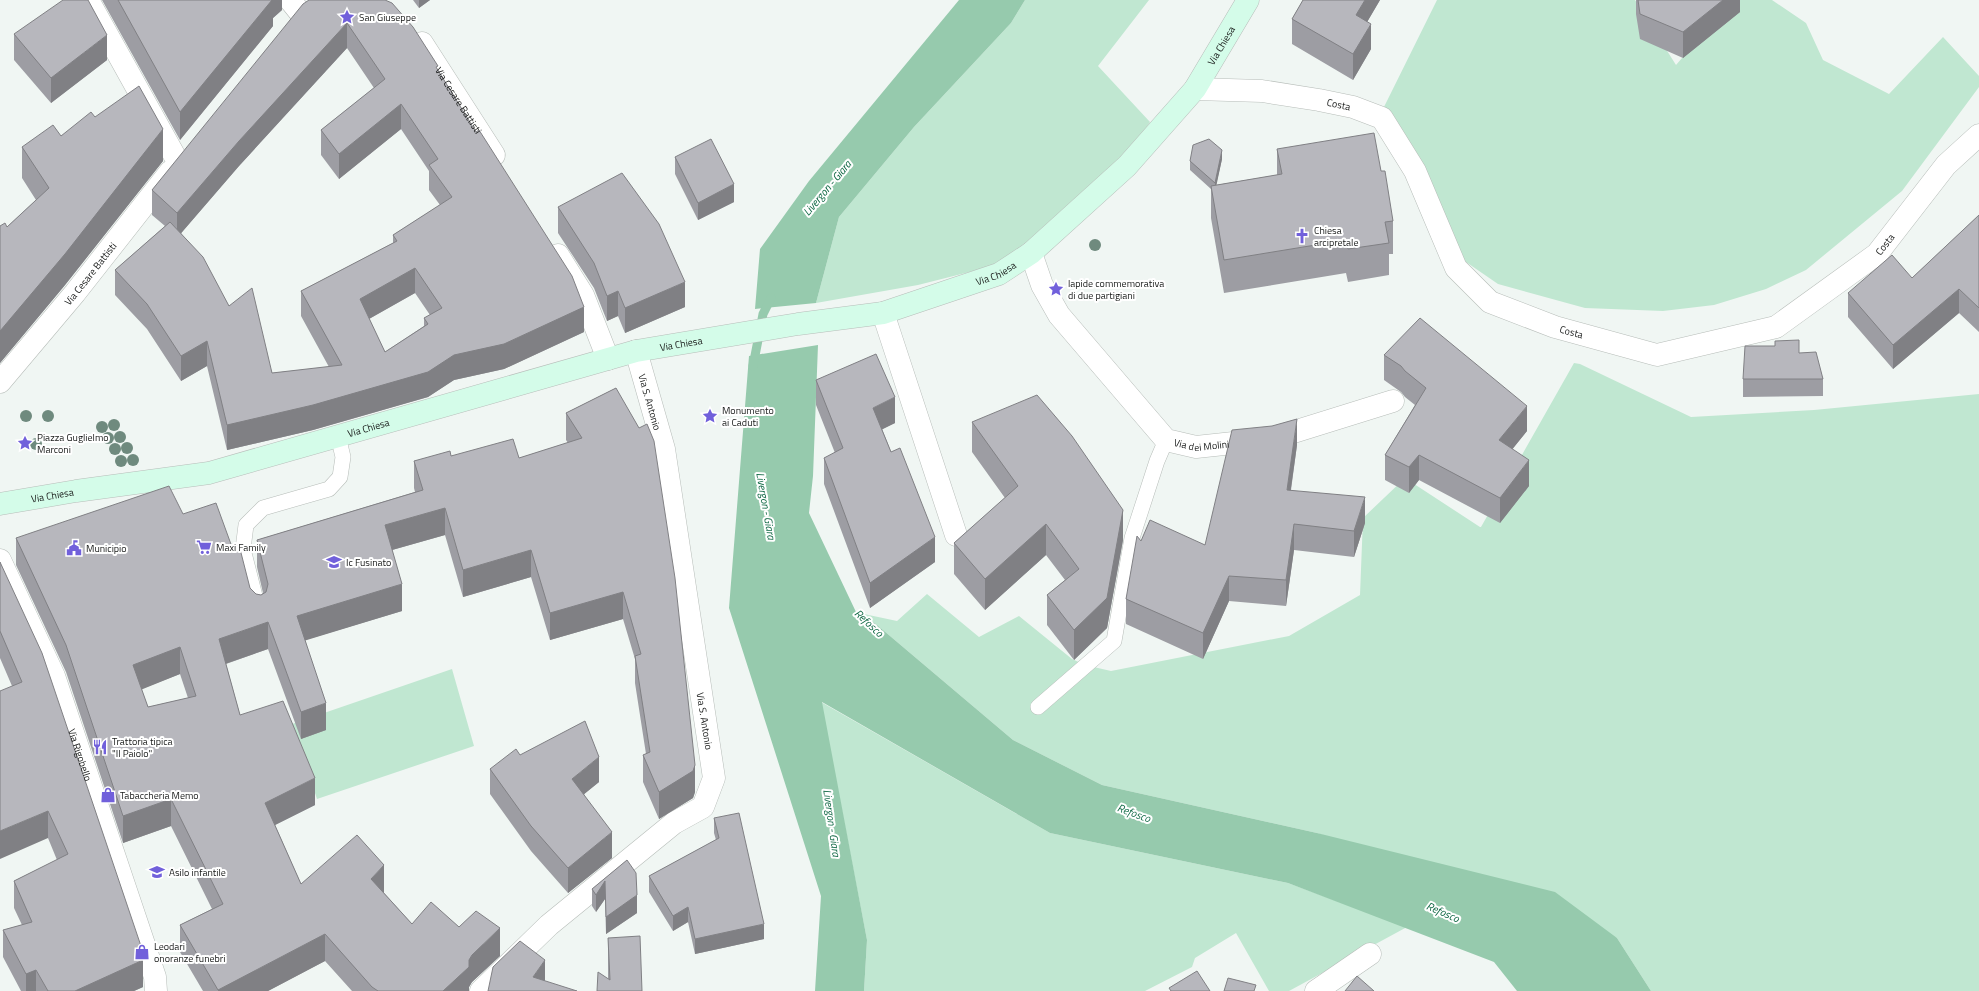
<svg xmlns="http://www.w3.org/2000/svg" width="1979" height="991" viewBox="0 0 1979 991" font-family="'Titillium Web',sans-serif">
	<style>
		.green { fill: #c0e7d1 }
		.water { fill: #96caad }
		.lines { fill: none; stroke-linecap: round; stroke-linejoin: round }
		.stream { stroke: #96caad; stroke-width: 9 }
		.service-casing { stroke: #b7bdb9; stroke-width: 16 }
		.minor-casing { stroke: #b7bdb9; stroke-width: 23 }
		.tertiary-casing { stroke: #b7bdb9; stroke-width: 23 }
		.secondary-casing { stroke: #b7bdb9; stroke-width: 23 }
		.service { stroke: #fff; stroke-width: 15 }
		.minor { stroke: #fff; stroke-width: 22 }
		.tertiary { stroke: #fff; stroke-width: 22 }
		.secondary { stroke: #d4fce9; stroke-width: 22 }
		.tree { fill: #6f8a7e }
		.wall { fill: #9d9da3; fill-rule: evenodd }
		.shaded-wall { fill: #808084 }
		.building { fill: #b7b7bd; stroke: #808084; fill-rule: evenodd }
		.labels { text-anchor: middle; stroke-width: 4; stroke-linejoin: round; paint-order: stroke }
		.poi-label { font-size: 10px; fill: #171918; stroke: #fff; text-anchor: start }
		.street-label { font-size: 10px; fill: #171918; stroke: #fff }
		.water-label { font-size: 11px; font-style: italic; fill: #0c6642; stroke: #fff }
	</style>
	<rect width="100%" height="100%" fill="#f0f6f3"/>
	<path class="green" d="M1025,0H1149L1098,66L1150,122L1143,133L1083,207L1005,263L918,285L816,303L839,217L914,127L1011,23Z
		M1437,0H1635L1676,65L1732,0H1772L1806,23L1823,60L1889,94L1943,37L1979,76V87L1902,191L1806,270L1766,289L1714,305L1663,311L1585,308L1498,284L1466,262L1455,252L1408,139L1390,118L1381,113Z
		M1574,363L1580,364L1691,417L1814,410L1979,394V991H1651L1617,938L1317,833L1102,785L1013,740L864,614L897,621L927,594L979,637L1019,616L1072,659L1085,665L1111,671L1289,636L1360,595L1363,518L1405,478L1480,527H1481Z
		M452,669L474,746L317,799L292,724Z
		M821,702L1050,833L1288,883L1407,927L1289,991H1269L1236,933L1195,958L1192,967L1145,991H864L867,940Z"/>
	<path class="water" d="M959,0H1025L1011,23L914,127L839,217L816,303L755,309L760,249L809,181Z
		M818,345L813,476L809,513L856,612L864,614L1013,740L1102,785L1317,833L1555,892L1617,938L1651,991H1517L1494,962L1288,883L1050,833L822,702L867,940L864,991H815L821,896L729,608L749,356Z"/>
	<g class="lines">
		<path class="stream" d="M753,366L763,314L771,298"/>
		<g class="service-casing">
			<path id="service" d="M259,612L243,549L246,525L263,508L329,489L340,477L343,457L338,436
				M1038,707L1114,641L1132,538L1157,461L1166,440"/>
		</g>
		<g class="minor-casing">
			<g id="minor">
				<path d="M88,0L178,162"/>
				<path d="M290,0L302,15"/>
				<path id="s1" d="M422,43L494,155"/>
				<path id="s2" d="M1195,89L1262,91L1319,100L1353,107L1382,118L1415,171L1456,268L1490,302L1555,327L1657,355L1776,327L1877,254L1946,165L1979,135"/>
				<path id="s3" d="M1031,253L1042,285L1059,315L1166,440L1196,447L1271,439L1393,401"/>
				<path d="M558,255L583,295L608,359"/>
				<path d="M883,313L956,535"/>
				<path id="s4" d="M0,382L75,293L170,172"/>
				<path d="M481,991L549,925L674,823L703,807L714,778L664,449L636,351"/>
				<path d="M1316,991L1370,954"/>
			</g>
		</g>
		<g class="tertiary-casing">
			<g id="tertiary">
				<path id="s5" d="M0,560L54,676L155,977L156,991"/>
			</g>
		</g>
		<g class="secondary-casing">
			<g id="secondary">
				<path id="s6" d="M0,504L76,491L209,473L636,351L798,324L883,313L999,274L1031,253L1127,166L1195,89L1248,0"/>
			</g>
		</g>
		<use href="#service" class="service"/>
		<use href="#minor" class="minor"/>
		<use href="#tertiary" class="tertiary"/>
		<use href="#secondary" class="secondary"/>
	</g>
	<g class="tree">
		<circle cx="1095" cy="245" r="6"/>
		<circle cx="26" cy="416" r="6"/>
		<circle cx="48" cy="416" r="6"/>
		<circle cx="114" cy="425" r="6"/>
		<circle cx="102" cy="427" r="6"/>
		<circle cx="120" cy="437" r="6"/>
		<circle cx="108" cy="438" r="6"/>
		<circle cx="36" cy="444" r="6"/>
		<circle cx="127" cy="448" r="6"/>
		<circle cx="115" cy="449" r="6"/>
		<circle cx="133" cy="460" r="6"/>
		<circle cx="121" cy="461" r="6"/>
	</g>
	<path class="wall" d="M102,0H282V10L273,18V26L180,140Z
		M309,0L438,70L584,332L504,369L454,380L428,397L313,430L227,450L207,366L181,381L147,329L115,295V270L165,226L152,215V190ZM347,48L374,88L321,130V155L339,179L401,129L429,171V190L440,205L393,235V243L301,291V316L329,367L272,373L229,306L181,233L239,166ZM415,293L430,315L424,318V326L385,352L369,319Z
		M413,0H430L419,8Z
		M1303,0H1380L1367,22L1371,49L1353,80L1292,44V19Z
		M1636,0H1740V12L1683,58L1640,39L1636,14Z
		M14,34L107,60L51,103L14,60Z
		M95,117L163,161L65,285L0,363V226L7,227L36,200L22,178V147L61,136Z
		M1277,149L1381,171L1393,221V254H1389V275L1348,282L1346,273L1224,293L1211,218V189L1190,170V161L1222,159L1216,185L1277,175Z
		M675,157L734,202L698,220L675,174Z
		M558,207L685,307L625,333L618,316L607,321L594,288L558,233Z
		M1979,215V332L1959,313L1893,369L1848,317V293L1912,278Z
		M1799,353L1823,379V396L1743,397V379Z
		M1384,355L1527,431L1512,449L1529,486L1500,523L1419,480L1409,493L1385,480V455L1415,405L1405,397L1401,392L1384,380Z
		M816,380L895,423L882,429L935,562L870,608L824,484V458L835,453L816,405Z
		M616,388L695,792L693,798L659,819L643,782V755L646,754L635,683V659L623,619L550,640L531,577L463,597L445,535L392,550L402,611L305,640L326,730L301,739L268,649L226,664L240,715L315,805L275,825L301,884L384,892V893L412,924L459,927L500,956L472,982L469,987V991H352L325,961L268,991H203L180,952V925L212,909L171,826L123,843L66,672L16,565V538L183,514L232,547L250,588L256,594L261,595L263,593L257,567V540L415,492L414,488V461L451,456L519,458L568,443L566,440V413ZM180,674L188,698L148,707L141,689Z
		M972,422L1123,540L1107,628L1074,660L1047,625V595L1065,580L1046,555L985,610L954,574V543L1005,498L972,452Z
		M1272,426L1297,445L1291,490L1365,523L1354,557L1294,550L1286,606L1229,601L1203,659L1126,624V599L1141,541L1205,545Z
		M0,562L143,987L134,991H21L3,957V930L22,925L14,908V881L57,860L48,838L12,686L0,658Z
		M520,755L599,782L584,794L612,858L568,893L531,851L490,794V769Z
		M714,818L764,939L695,954L688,922L673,931L649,892V876L716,840L714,833Z
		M627,860L637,913L606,934L605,899L596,912L592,906V889Z
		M608,938L642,991L608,979Z"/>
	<path class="shaded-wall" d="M264,0H282V10L273,18V26L180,140V112Z
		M419,0H430L419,8Z
		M1365,0H1380L1356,41V15Z
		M1723,0H1740V12L1683,58V32Z
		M347,23V48L239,166L177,238V213L239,141Z
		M1371,24V49L1353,80V54Z
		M107,35V60L51,103V78Z
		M401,104V129L339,179V154Z
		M163,129V161L65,285L0,363V331Z
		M1222,150V159L1215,192V183Z
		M734,184V202L698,220V203Z
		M415,268V293L360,324V299Z
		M685,282V307L625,333V308Z
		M1959,289V313L1893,369V345Z
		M618,291V316L607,321V296Z
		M584,307V332L504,369L454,380L428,397L313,430L227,450V425L454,355Z
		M207,341V366L181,381V356Z
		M895,397V423L873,434V408Z
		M1527,406V431L1499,466V440Z
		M1297,419V445L1287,516V490Z
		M1419,455V480L1409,493V467Z
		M1529,460V486L1500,523V498Z
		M1365,497V523L1354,557V531Z
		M445,508V535L385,552V525Z
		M1123,510V540L1107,628L1074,660V630Z
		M1046,524V555L985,610V579Z
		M1294,524V550L1286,606V580Z
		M935,537V562L870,608V583Z
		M531,550V577L463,597V570Z
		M1229,576V601L1203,659V633Z
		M402,584V611L297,643V616Z
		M623,592V619L550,640V613Z
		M268,622V649L219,666V639Z
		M180,647V674L133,693V665Z
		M326,703V730L301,739V712Z
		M599,757V782L572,804V779Z
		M695,765V792L693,798L659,819V792Z
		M315,778V805L265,830V803Z
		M171,799V826L123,843V816Z
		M48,811V838L0,859V831Z
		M612,832V858L568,893V868Z
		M384,865V892L371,906V879Z
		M605,881V899L596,912V895Z
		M637,895V913L606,934V917Z
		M688,907V922L673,931V916Z
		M764,924V939L695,954V939Z
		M500,928V956L472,982L469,987V991H443L469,960L472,955Z
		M325,934V961L268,991H218V990Z
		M143,960V987L134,991H75Z
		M545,960V990L533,977Z
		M36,970V991H26V974Z"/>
	<path class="building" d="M63,0H88L107,35L51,78L14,34Z
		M118,0H272L180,112Z
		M309,0H385L392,3L413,27L438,66L436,67L476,132L479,130L572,276L584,307L504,344L454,355L428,372L313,405L227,425L207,341L181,356L147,304L115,270L170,222L203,257L229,306L252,288L272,373L342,365L301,291L397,241L393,235L452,197L429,165L438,159L401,104L339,154L321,130L385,79L347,23L239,141L177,213L152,190L303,4ZM415,268L442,308L424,318L428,324L385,352L360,299Z
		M1303,0H1365L1356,15L1371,24L1353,54L1292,19Z
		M1638,0H1723L1683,32L1640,14Z
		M139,86L163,129L65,254L0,331V226L5,223L7,227L49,188L22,147L53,125L61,136L91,112L95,117Z
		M1374,133L1381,171H1385L1393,221L1385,222L1389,243L1348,249L1346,240L1224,260L1211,186L1282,174L1277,149Z
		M711,139L734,184L698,203L675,157Z
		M1209,139L1222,150L1215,183L1190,161L1193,145Z
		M622,173L659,224L685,282L625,308L618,291L607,296L594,263L558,207Z
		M1979,215V308L1959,289L1893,345L1848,293L1892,255L1912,278Z
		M1420,318L1527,406L1499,440L1529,460L1500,498L1419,455L1409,467L1385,455L1426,388L1405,371L1401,366L1384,355Z
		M1799,340V353L1816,352L1823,379H1743L1745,346H1775V341Z
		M876,354L895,397L873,408L891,452L900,448L935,537L870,583L824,458L843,448L816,380Z
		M616,388L639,428L647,424L654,441L675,578L695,765L693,771L659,792L643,755L650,752L635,656L641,654L623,592L550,613L531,550L463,570L445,508L385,525L402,584L297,616L326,703L301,712L268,622L219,639L240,715L283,701L315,778L265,803L301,884L357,835L384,865L371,879L412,924L431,902L459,927L476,911L500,928L472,955L469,960V967L443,991H378L372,987L325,934L218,990L180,925L223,904L171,799L123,816L66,645L16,538L169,486L183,514L216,503L232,547L239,545L250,588L256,594L261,595L266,592L268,584L257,540L423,490L414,461L450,451L451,456L513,439L519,458L582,438L566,413ZM180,647L196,696L148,707L133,665Z
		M1037,395L1072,436L1123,510L1107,598L1074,630L1047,595L1079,569L1046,524L985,579L954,543L1018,486L972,422Z
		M1297,419L1287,490L1365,497L1354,531L1294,524L1286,580L1229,576L1203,633L1126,599L1137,536L1141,541L1150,520L1205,545L1232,430L1272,426Z
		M0,562L42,653L143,952V960L75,991H48L36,970L26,974L3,930L32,922L14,881L68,854L48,811L0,831V691L22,682L0,631Z
		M585,721L599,757L572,779L612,832L568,868L531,826L490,769L516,749L520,755Z
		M739,813L764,924L695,939L688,907L673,916L649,876L719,838L714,818Z
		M627,860L636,873L637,895L606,917L605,881L596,895L592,889Z
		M640,936L642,991H597L598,972L610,980L608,938Z
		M520,941L545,960L533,977L577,991H488L493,967Z
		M1197,971L1210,991H1171L1169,988Z
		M1357,976L1374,991H1345Z
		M1228,978L1256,985L1254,991H1224Z"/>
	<defs>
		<g id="sight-bare" transform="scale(1.2)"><path d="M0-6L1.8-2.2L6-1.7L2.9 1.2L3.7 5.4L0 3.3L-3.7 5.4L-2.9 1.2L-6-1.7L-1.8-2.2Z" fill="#7160db" stroke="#fff" stroke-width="2.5" paint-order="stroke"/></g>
		<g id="church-bare" transform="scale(1.2)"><path d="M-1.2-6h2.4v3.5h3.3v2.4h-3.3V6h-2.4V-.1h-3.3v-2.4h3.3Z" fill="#7160db" stroke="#fff" stroke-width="2.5" paint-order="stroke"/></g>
		<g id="supermarket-bare" transform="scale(1.2)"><path d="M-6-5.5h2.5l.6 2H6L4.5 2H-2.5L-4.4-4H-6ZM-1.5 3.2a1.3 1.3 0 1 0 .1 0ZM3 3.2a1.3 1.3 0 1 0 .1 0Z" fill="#7160db" stroke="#fff" stroke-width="2.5" paint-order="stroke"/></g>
		<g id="civic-bare" transform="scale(1.2)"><path d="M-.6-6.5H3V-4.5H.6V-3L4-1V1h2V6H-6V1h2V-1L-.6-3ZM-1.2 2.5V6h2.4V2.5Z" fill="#7160db" stroke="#fff" stroke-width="2.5" paint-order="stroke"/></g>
		<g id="school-bare" transform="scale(1.2)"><path d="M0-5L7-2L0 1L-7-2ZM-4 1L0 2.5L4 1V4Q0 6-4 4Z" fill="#7160db" stroke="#fff" stroke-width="2.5" paint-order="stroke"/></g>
		<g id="restaurant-bare" transform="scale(1.2)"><path d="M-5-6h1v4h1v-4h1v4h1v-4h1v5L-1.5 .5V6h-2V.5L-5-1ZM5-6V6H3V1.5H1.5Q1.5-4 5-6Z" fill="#7160db" stroke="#fff" stroke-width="2.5" paint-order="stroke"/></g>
		<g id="shop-bare" transform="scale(1.2)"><path d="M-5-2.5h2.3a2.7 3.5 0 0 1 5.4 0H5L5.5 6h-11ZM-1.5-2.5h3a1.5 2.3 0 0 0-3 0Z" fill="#7160db" stroke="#fff" stroke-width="2.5" paint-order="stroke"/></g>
	</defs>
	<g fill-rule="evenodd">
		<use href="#sight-bare" x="347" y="17"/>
		<use href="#church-bare" x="1302" y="236"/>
		<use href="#sight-bare" x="1056" y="289"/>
		<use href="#sight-bare" x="710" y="416"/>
		<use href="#sight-bare" x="25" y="443"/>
		<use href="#supermarket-bare" x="204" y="547"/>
		<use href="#civic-bare" x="74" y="548"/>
		<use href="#school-bare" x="334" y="562"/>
		<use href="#restaurant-bare" x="100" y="747"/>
		<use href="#shop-bare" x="108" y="795"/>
		<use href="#school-bare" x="157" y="872"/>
		<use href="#shop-bare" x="142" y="952"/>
	</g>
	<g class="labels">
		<g class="poi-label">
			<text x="359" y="21">San Giuseppe</text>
			<text x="1314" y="234">Chiesa<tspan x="1314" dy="12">arcipretale</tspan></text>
			<text x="1068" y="287">lapide commemorativa<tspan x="1068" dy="12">di due partigiani</tspan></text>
			<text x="722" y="414">Monumento<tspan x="722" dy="12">ai Caduti</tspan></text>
			<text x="37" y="441">Piazza Guglielmo<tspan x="37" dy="12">Marconi</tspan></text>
			<text x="216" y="551">Maxi Family</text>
			<text x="86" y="552">Municipio</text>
			<text x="346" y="566">Ic Fusinato</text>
			<text x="112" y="745">Trattoria tipica<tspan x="112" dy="12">"Il Paiolo"</tspan></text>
			<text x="120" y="799">Tabaccheria Memo</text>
			<text x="169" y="876">Asilo infantile</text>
			<text x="154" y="950">Leodari<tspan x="154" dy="12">onoranze funebri</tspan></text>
		</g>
		<g class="street-label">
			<text dy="4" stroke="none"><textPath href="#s6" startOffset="1349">Via Chiesa</textPath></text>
			<text dy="4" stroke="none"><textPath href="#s1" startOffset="68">Via Cesare Battisti</textPath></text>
			<text dy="4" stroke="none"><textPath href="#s2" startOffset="145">Costa</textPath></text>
			<text dy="4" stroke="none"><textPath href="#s2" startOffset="841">Costa</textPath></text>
			<text dy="4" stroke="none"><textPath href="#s6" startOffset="1025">Via Chiesa</textPath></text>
			<text dy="4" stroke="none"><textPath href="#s4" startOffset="141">Via Cesare Battisti</textPath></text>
			<text dy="4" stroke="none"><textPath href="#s2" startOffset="493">Costa</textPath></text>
			<text dy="4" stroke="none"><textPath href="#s6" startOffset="701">Via Chiesa</textPath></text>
			<text transform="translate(650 402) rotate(74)" y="4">Via S. Antonio</text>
			<text dy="4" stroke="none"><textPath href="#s6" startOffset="377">Via Chiesa</textPath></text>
			<text dy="4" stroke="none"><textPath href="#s3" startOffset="269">Via dei Molini</textPath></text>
			<text dy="4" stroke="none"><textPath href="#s6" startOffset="53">Via Chiesa</textPath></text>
			<text transform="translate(705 721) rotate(81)" y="4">Via S. Antonio</text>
			<text dy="4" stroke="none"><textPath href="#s5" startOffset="211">Via Rigobello</textPath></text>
		</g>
		<g class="water-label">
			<text transform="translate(827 188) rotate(-50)" y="4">Livergon - Giara</text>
			<text transform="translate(766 506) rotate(80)" y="4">Livergon - Giara</text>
			<text transform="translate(869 623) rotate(43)" y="4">Refosco</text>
			<text transform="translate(1134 813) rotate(20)" y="4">Refosco</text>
			<text transform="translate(832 823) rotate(82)" y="4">Livergon - Giara</text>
			<text transform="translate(1443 912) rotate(24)" y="4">Refosco</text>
		</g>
	</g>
</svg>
